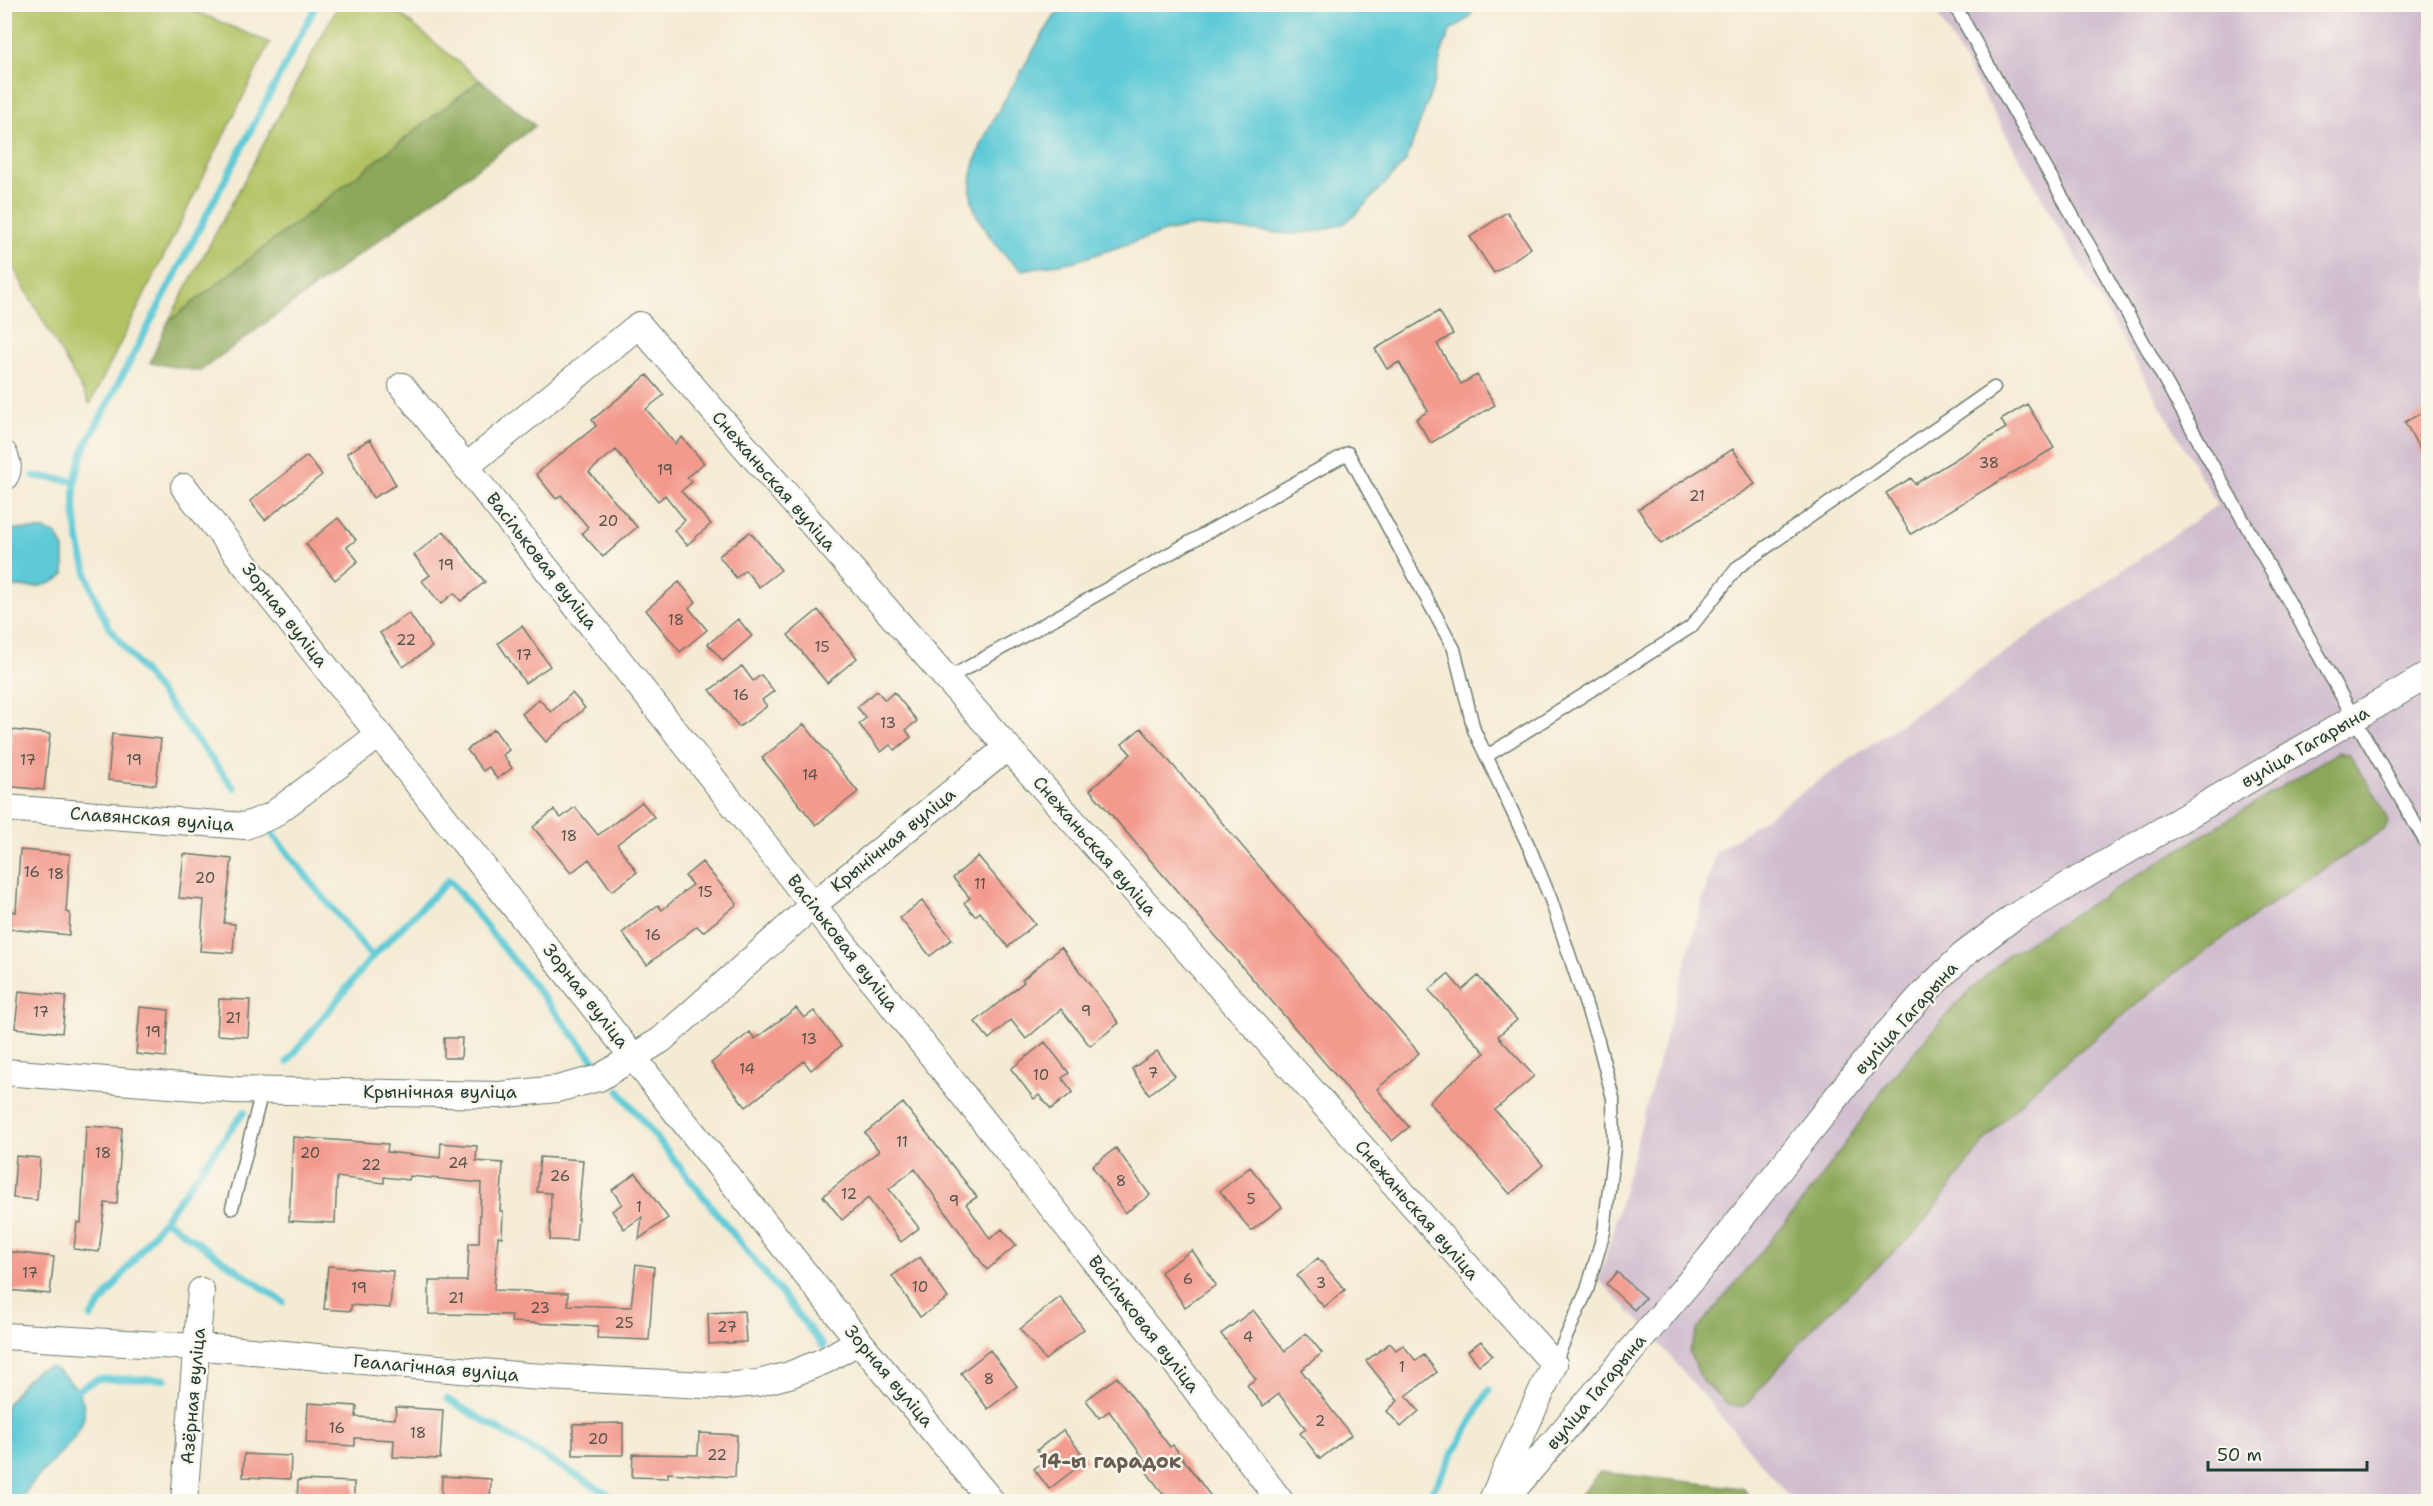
<svg xmlns="http://www.w3.org/2000/svg" width="2433" height="1506" viewBox="0 0 2433 1506" font-family="'Shantell Sans',sans-serif">
	<style>
		.industrial { fill: #d0bdce }
		.green { fill: #b2c264; stroke: #68804c; stroke-width: 1.5 }
		.forest { fill: #8da85a; stroke: #567247; stroke-width: 1.5 }
		.water { fill: #5ecad7; stroke: #3e8486; stroke-width: 1.5 }
		.lines { fill: none; stroke-linecap: round; stroke-linejoin: round }
		.stream { stroke: #5ecad7; stroke-width: 7 }
		.building { fill: #f39a8d }
		.lane-casing { stroke: #6a7a6c; stroke-width: 15 }
		.street-casing { stroke: #6a7a6c; stroke-width: 28 }
		.lane { stroke: #fff; stroke-width: 12 }
		.street { stroke: #fff; stroke-width: 26 }
		.labels { text-anchor: middle; stroke-width: 5; stroke-linejoin: round; paint-order: stroke }
		.number-label { font-size: 15px; fill: #54544a }
		.street-label { font-size: 18px; fill: #1f3d34; stroke: #fbf7ec }
		.neighbourhood-label { font-size: 20px; font-weight: bold; fill: #695e53; stroke: #fbf7ec }
	</style>
	<rect width="100%" height="100%" fill="#fbf7ec"/>
	<filter id="ink" filterUnits="userSpaceOnUse"><feTurbulence type="fractalNoise" baseFrequency=".0167" numOctaves="2"/><feDisplacementMap in="SourceGraphic" scale="12" xChannelSelector="R" yChannelSelector="G"/><feConvolveMatrix kernelMatrix="1 2 1 2 8 2 1 2 1" color-interpolation-filters="sRGB"/></filter>
	<filter id="wash" filterUnits="userSpaceOnUse"><feTurbulence type="fractalNoise" baseFrequency=".008" numOctaves="4" result="noise"/><feDisplacementMap in="SourceGraphic" scale="24" xChannelSelector="R" yChannelSelector="G"/><feGaussianBlur stdDeviation="1.35" result="paint"/><feColorMatrix in="noise" values="0 0 0 0 0 0 0 0 0 0 0 0 0 0 0 0 0 1.4 0 .05"/><feComposite in="paint" operator="in"/></filter>
	<g filter="url(#wash)">
		<rect width="100%" height="100%" fill="#f4ebd4"/>
		<path class="industrial" d="M1932,5H2428V1501H1793L1648,1330L1599,1280L1716,852L2217,505Z"/>
		<path class="green" d="M339,4L389,5L480,80L168,322Z
			M4,5H180L270,43L90,404L5,253Z"/>
		<path class="forest" d="M481,80L535,126L200,371L150,363L168,322Z
			M2338,752L2349,754L2377,797L2388,822L2384,830L2275,901L2171,976L2032,1090L1988,1137L1916,1232L1819,1321L1745,1406H1731L1703,1382L1689,1352L1698,1329L1818,1182L1889,1081L1956,1004L2009,954Z
			M1600,1472L1742,1488L1754,1501H1575Z"/>
		<path class="water" d="M1063,5V4L1476,5L1469,18L1450,31L1443,48L1435,81L1406,161L1364,206L1345,223L1320,231L1291,234L1194,226L1164,232L1076,261L1022,270C1006,259 996,247 986,230C982,224 977,217 975,210C958,171 998,112 1017,79C1032,53 1045,28 1063,5Z
			M5,529L45,530L57,535L64,549V575C47,590 26,587 5,587Z
			M51,1366C131,1420 45,1454 20,1501H5V1407L21,1385L37,1370Z"/>
		<g class="lines">
			<path class="stream" d="M34,476L75,481
				M234,788L108,626C87,584 71,530 75,482C76,471 82,458 85,447L317,4
				M272,834L372,957
				M287,1062L372,957L449,880L597,1064
				M619,1091L823,1346
				M164,1219L283,1302
				M91,1317L244,1112
				M72,1393L97,1379H165
				M447,1399L621,1502
				M1426,1502L1489,1390"/>
		</g>
		<g id="blocks">
			<path class="building" d="M1507,212L1531,248L1494,273L1470,237Z
				M1439,311L1453,334L1437,344L1461,384L1477,375L1495,405L1431,443L1416,419L1428,411L1399,362L1387,369L1375,349Z
				M647,375L664,395L646,409L675,444L682,437L704,463L687,477L692,482L681,491L711,524L687,545L674,530L685,520L665,495L658,501L616,450L589,472L637,527L603,557L582,533L588,527L561,495L556,499L536,474L596,426L592,420Z
				M2027,404L2054,448L1911,534L1886,493L1911,478L1915,484L2006,428L2001,420Z
				M2428,409V465L2405,422Z
				M370,439L396,485L373,498L347,453Z
				M1733,449L1755,484L1661,544L1638,509Z
				M307,456L322,475L265,520L250,501Z
				M338,518L356,540L347,547L358,561L335,580L306,544Z
				M444,531L485,582L461,601L454,593L441,604L422,581L430,575L414,555Z
				M750,532L781,570L759,587L745,570L736,578L719,556Z
				M679,582L696,602L689,608L707,630L680,652L646,610Z
				M818,610L857,658L827,683L788,635Z
				M409,613L432,647L403,667L380,633Z
				M738,619L752,636L723,661L708,644Z
				M522,626L550,666L525,683L498,643Z
				M742,666L753,681L761,675L774,691L762,700L767,706L739,727L710,690Z
				M877,691L885,700L894,692L917,721L906,730L911,737L895,750L890,745L881,752L859,724L866,718L857,707Z
				M572,693L585,708L546,742L522,714L539,699L551,712Z
				M804,724L858,792L816,825L762,758Z
				M1141,728L1419,1053L1377,1089L1409,1127L1392,1141L1090,790L1131,754L1122,744Z
				M494,729L509,750L503,755L512,768L497,779L489,767L483,771L467,750Z
				M12,730L50,734L44,790L5,786Z
				M112,734L161,739L156,785L108,780Z
				M642,802L654,817L617,844L637,872L612,891L589,859L571,873L533,827L554,810L561,818L575,807L598,835Z
				M20,850L70,854L66,912L70,913L69,935L9,929L11,911L16,912Z
				M184,854L232,859L224,923L235,924L233,953L200,951L204,900L179,898Z
				M978,856L1035,924L1008,947L980,912L975,916L964,903L970,898L953,878Z
				M702,862L737,904L703,932L697,926L647,965L622,933L658,905L662,910L692,885L685,876Z
				M922,901L952,939L930,956L900,918Z
				M1061,947L1119,1023L1090,1046L1061,1009L1026,1039L1011,1020L989,1039L975,1022L1024,982L1022,980Z
				M1448,974L1462,990L1478,976L1517,1020L1498,1036L1534,1076L1495,1110L1543,1165L1510,1194L1429,1102L1485,1053L1429,990Z
				M19,991L66,996L62,1033L15,1028Z
				M219,999L250,1000L248,1037L217,1035Z
				M140,1007L169,1010L166,1057L136,1054Z
				M796,1008L804,1018L814,1011L841,1046L811,1070L804,1061L746,1107L711,1063L750,1032L755,1039Z
				M444,1038H462L461,1058H444Z
				M1045,1042L1069,1073L1062,1078L1073,1092L1051,1109L1039,1095L1034,1099L1011,1069Z
				M1157,1051L1175,1076L1149,1094L1132,1069Z
				M903,1103L977,1197L966,1204L990,1239L1002,1229L1016,1245L987,1270L915,1169L889,1189L919,1228L901,1242L868,1198L842,1220L823,1196L879,1151L865,1133Z
				M86,1126L122,1128L117,1204L105,1203L99,1252L74,1249L77,1222L81,1223Z
				M293,1137L388,1144L387,1152L440,1158L441,1143L477,1146L476,1161L503,1163L500,1211H503L502,1237L498,1236L494,1290L568,1293V1305L631,1307L636,1264L654,1267L649,1340L597,1338L598,1326L511,1322L512,1315L429,1314V1281H467L469,1243H479L481,1183L410,1176L409,1180L384,1177V1183L337,1177L335,1223L289,1221Z
				M1116,1148L1150,1195L1125,1213L1092,1166Z
				M16,1156L40,1158L37,1200L13,1198Z
				M540,1157L583,1160L576,1241L550,1240L551,1193L537,1192Z
				M1250,1167L1282,1207L1251,1231L1220,1191Z
				M636,1173L668,1218L639,1239L642,1217L624,1229L612,1211L622,1204L612,1190Z
				M1192,1250L1216,1285L1185,1307L1161,1272Z
				M11,1252L54,1257L50,1294L7,1290Z
				M920,1257L948,1298L920,1317L892,1276Z
				M1318,1258L1345,1290L1324,1307L1297,1276Z
				M328,1266L393,1271L390,1308L351,1305V1311L324,1309Z
				M1617,1272L1645,1298L1634,1310L1606,1284Z
				M1060,1297L1084,1329L1045,1360L1020,1329Z
				M1253,1310L1285,1351L1306,1333L1322,1353L1301,1370L1351,1435L1320,1459L1300,1433L1306,1429L1279,1394L1263,1406L1247,1385L1256,1379L1221,1334Z
				M744,1311L746,1342L709,1344L708,1313Z
				M1481,1341L1492,1355L1479,1365L1468,1351Z
				M1390,1343L1396,1350L1403,1345L1416,1361L1424,1355L1437,1372L1406,1396L1419,1411L1401,1427L1387,1411L1398,1401L1366,1361Z
				M990,1350L1017,1386L988,1409L961,1373Z
				M1117,1377L1170,1447L1173,1445L1215,1502H1169L1143,1467L1148,1464L1109,1411L1099,1418L1086,1400Z
				M308,1403L357,1406L356,1417L395,1419L396,1407L443,1410L440,1459L393,1457L394,1440L355,1438V1446L306,1443Z
				M623,1423V1455H573V1424Z
				M1063,1430L1087,1460L1049,1489L1034,1469L1045,1460L1037,1450Z
				M699,1433L737,1435L735,1477L668,1473V1478L632,1477L633,1454L698,1455Z
				M244,1454L291,1456L290,1479L243,1477Z
				M442,1476L491,1479L490,1502H441Z
				M298,1480L354,1482V1502H297Z"/>
		</g>
	</g>
	<g filter="url(#ink)">
		<use href="#blocks" fill-opacity="0" stroke="#6a7a6c" stroke-width="1.5"/>
		<g class="lines">
			<g class="lane-casing">
				<path id="lane" d="M1954,4L2354,718L2428,846
					M947,679L1348,453L1454,649L1474,730L1530,849L1551,900L1598,1041L1613,1098L1614,1147L1604,1232L1587,1290L1554,1364
					M1487,756L1691,627L1738,567L1994,388
					M232,1208L262,1091"/>
			</g>
			<g class="street-casing">
				<path id="street" d="M402,386L1180,1369L1281,1502
					M4,454C8,463 10,470 4,478
					M467,466L639,325L947,679L1554,1364L1491,1502
					M184,487L677,1113L859,1341L992,1502
					M4,808L245,826L271,816L379,735
					M4,1072L234,1090L499,1095L557,1089L599,1078L661,1040L813,905L1008,747
					M4,1336L230,1349L527,1376L724,1386L758,1383L789,1375L824,1361L859,1341
					M184,1502L201,1291
					M1503,1502L1708,1260L1885,1036L1923,994L1962,956L2012,918L2428,675"/>
			</g>
			<use href="#lane" class="lane"/>
			<use href="#street" class="street"/>
		</g>
	</g>
	<g class="labels">
		<g class="number-label">
			<text x="1989" y="468">38</text>
			<text x="665" y="475">19</text>
			<text x="1697" y="501">21</text>
			<text x="608" y="526">20</text>
			<text x="446" y="570">19</text>
			<text x="676" y="625">18</text>
			<text x="406" y="645">22</text>
			<text x="822" y="652">15</text>
			<text x="524" y="660">17</text>
			<text x="741" y="700">16</text>
			<text x="888" y="728">13</text>
			<text x="28" y="765">17</text>
			<text x="134" y="765">19</text>
			<text x="810" y="780">14</text>
			<text x="569" y="841">18</text>
			<text x="32" y="877">16</text>
			<text x="56" y="879">18</text>
			<text x="205" y="883">20</text>
			<text x="980" y="889">11</text>
			<text x="705" y="897">15</text>
			<text x="653" y="940">16</text>
			<text x="1086" y="1016">9</text>
			<text x="41" y="1017">17</text>
			<text x="233" y="1023">21</text>
			<text x="153" y="1037">19</text>
			<text x="809" y="1044">13</text>
			<text x="747" y="1074">14</text>
			<text x="1153" y="1078">7</text>
			<text x="1041" y="1080">10</text>
			<text x="902" y="1147">11</text>
			<text x="103" y="1158">18</text>
			<text x="310" y="1158">20</text>
			<text x="458" y="1168">24</text>
			<text x="371" y="1170">22</text>
			<text x="560" y="1181">26</text>
			<text x="1121" y="1186">8</text>
			<text x="849" y="1199">12</text>
			<text x="1251" y="1204">5</text>
			<text x="954" y="1206">9</text>
			<text x="639" y="1212">1</text>
			<text x="30" y="1278">17</text>
			<text x="1188" y="1284">6</text>
			<text x="1321" y="1288">3</text>
			<text x="920" y="1292">10</text>
			<text x="359" y="1293">19</text>
			<text x="456" y="1303">21</text>
			<text x="540" y="1313">23</text>
			<text x="624" y="1328">25</text>
			<text x="727" y="1332">27</text>
			<text x="1248" y="1342">4</text>
			<text x="1402" y="1372">1</text>
			<text x="989" y="1384">8</text>
			<text x="1320" y="1426">2</text>
			<text x="337" y="1433">16</text>
			<text x="418" y="1438">18</text>
			<text x="598" y="1444">20</text>
			<text x="717" y="1460">22</text>
		</g>
		<g class="street-label">
			<text transform="translate(774 481) rotate(49)" y="6">Снежаньская вуліца</text>
			<text transform="translate(542 561) rotate(52)" y="6">Васільковая вуліца</text>
			<text transform="translate(285 615) rotate(52)" y="6">Зорная вуліца</text>
			<text transform="translate(2305 747) rotate(-30)" y="6">вуліца Гагарына</text>
			<text transform="translate(152 819) rotate(4)" y="6">Славянская вуліца</text>
			<text transform="translate(893 840) rotate(-39)" y="6">Крынічная вуліца</text>
			<text transform="translate(1095 846) rotate(49)" y="6">Снежаньская вуліца</text>
			<text transform="translate(843 943) rotate(52)" y="6">Васільковая вуліца</text>
			<text transform="translate(586 996) rotate(52)" y="6">Зорная вуліца</text>
			<text transform="translate(1906 1018) rotate(-48)" y="6">вуліца Гагарына</text>
			<text x="440" y="1098">Крынічная вуліца</text>
			<text transform="translate(1417 1210) rotate(49)" y="6">Снежаньская вуліца</text>
			<text transform="translate(1144 1324) rotate(52)" y="6">Васільковая вуліца</text>
			<text transform="translate(436 1368) rotate(5)" y="6">Геалагічная вуліца</text>
			<text transform="translate(889 1376) rotate(50)" y="6">Зорная вуліца</text>
			<text transform="translate(1596 1392) rotate(-50)" y="6">вуліца Гагарына</text>
			<text transform="translate(193 1396) rotate(-85)" y="6">Азёрная вуліца</text>
		</g>
		<g class="neighbourhood-label">
			<text x="1110" y="1468">14-ы гарадок</text>
		</g>
	</g>
	<rect width="2433" height="1506" fill="none" stroke="#fbf7ec" stroke-width="24"/>
	<path d="M2208 1461v9h159v-9" fill="none" stroke="#1f3d34" stroke-width="3"/>
	<text x="2217" y="1461" font-size="18" fill="#1f3d34" stroke="#fbf7ec" stroke-width="4.5" paint-order="stroke">50 m</text>
</svg>
